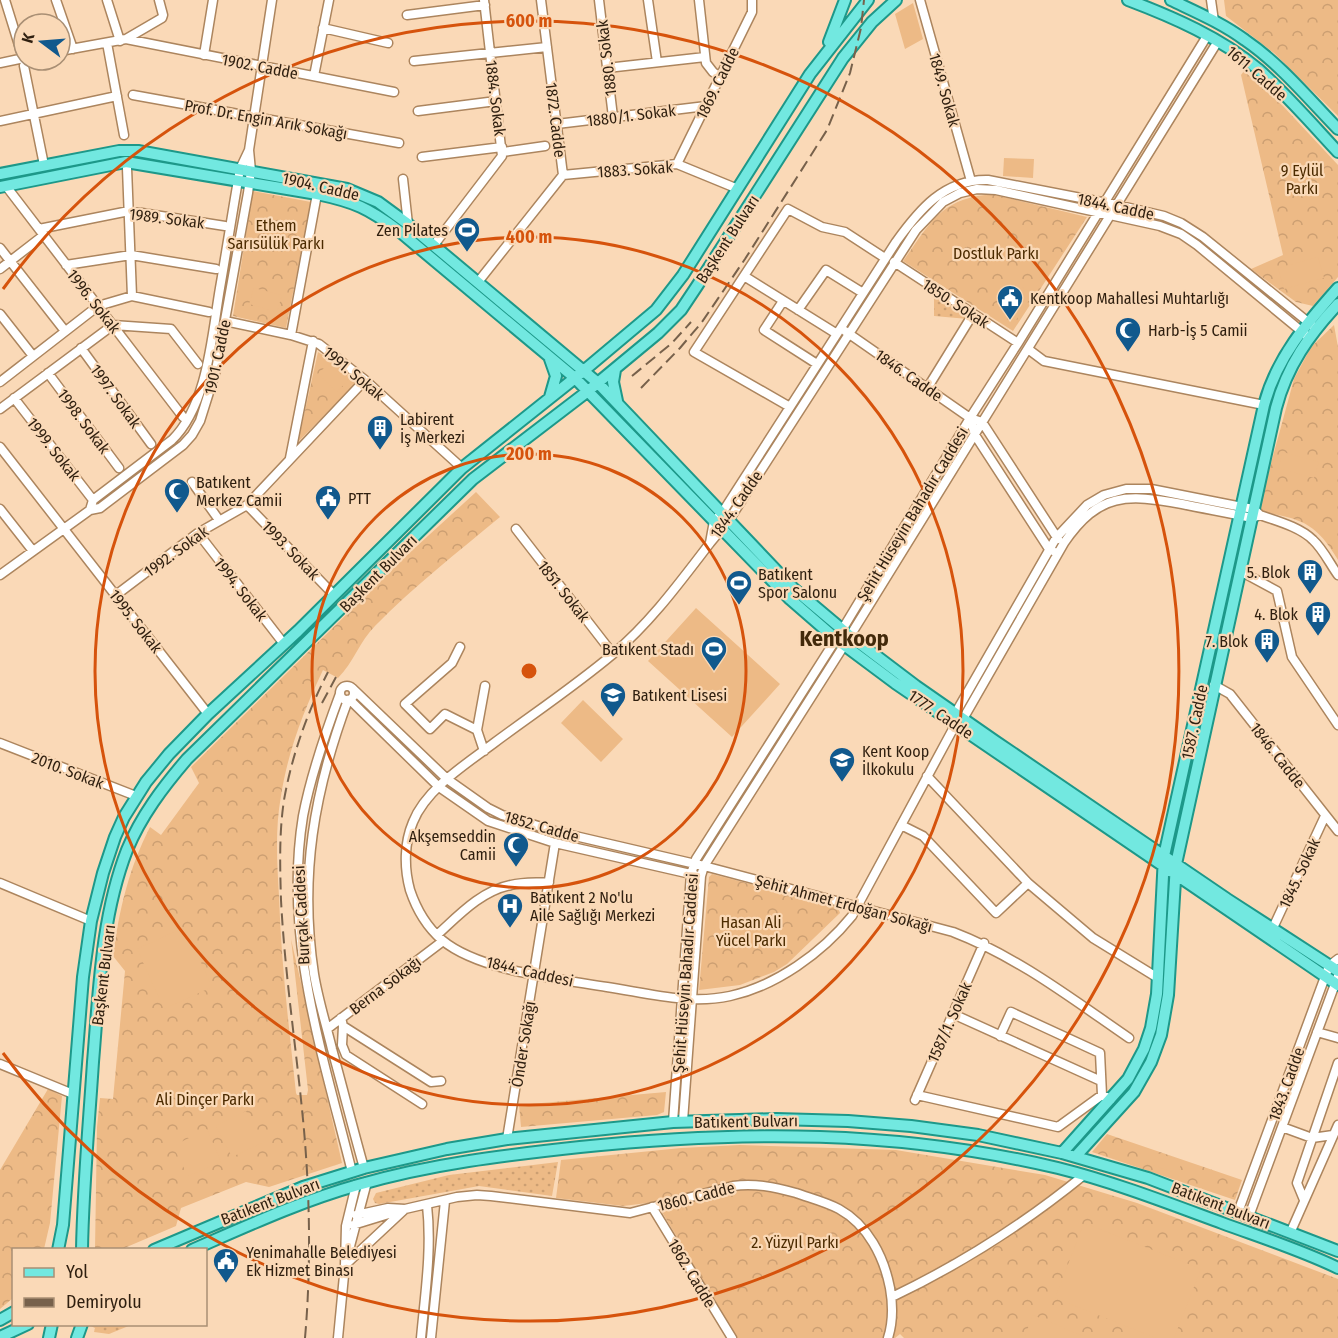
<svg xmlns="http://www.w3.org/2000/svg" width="1338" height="1338" viewBox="0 0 1338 1338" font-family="'Fira Sans Condensed',sans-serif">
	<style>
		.grass { fill: url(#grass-dots) }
		.forest { fill: url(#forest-crowns) }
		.pitch { fill: #edba86 }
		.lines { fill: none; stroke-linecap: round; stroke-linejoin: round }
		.minor-casing { stroke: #ac855e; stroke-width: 11 }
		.major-casing { stroke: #1d9889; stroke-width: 14 }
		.minor { stroke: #fff; stroke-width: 8 }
		.major { stroke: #72e8e0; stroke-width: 10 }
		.rail { stroke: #77614b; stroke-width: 2; stroke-dasharray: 12 6; stroke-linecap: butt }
		.ring { fill: none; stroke: #d6530c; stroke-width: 3 }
		.labels { text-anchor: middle; stroke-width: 4.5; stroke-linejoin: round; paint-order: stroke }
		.street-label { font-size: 16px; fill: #2f1f0f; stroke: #fad9b7 }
		.park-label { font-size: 16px; fill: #4c2b00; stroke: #fad9b7 }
		.poi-label { font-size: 16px; fill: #2f1f0f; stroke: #fad9b7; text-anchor: start }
		.district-label { font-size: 22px; font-weight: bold; fill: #42290a; stroke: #fad9b7 }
		.centre { fill: #d6530c; stroke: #fad9b7; stroke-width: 3 }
		.ring-label { font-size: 18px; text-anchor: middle; font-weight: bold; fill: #d6530c; stroke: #fad9b7; stroke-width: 4.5; stroke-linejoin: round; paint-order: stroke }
	</style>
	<defs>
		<pattern id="grass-dots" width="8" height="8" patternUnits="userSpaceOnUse" patternTransform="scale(1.5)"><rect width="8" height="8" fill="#edba86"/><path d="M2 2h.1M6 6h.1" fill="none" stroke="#cc9f72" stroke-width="1.8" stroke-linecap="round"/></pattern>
		<pattern id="forest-crowns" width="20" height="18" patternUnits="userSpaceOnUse" patternTransform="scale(1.5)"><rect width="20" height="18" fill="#edba86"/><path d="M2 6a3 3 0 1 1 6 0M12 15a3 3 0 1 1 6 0" fill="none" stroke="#cc9f72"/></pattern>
	</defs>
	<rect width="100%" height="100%" fill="#fad9b7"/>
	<path class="grass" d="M934,295L970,317L968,319L934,316Z
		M558,1162L552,1196L479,1186L379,1204L375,1203L373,1199L376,1193L449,1175Z
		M92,1324H131V1325L109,1334L94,1332L95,1328L91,1326Z"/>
	<path class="forest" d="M1224,0H1338V116L1274,53L1226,16Z
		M1244,71L1283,106L1338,165V277L1313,306L1296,302L1251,269L1283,255L1241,75Z
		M253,191L311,202L286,328L233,316Z
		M985,195H995L1087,217L1013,331L903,261C928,227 939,200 985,195Z
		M1334,325L1338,347V560C1315,521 1300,519 1258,511L1294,379L1311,347Z
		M318,352L340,366L357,382L298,442Z
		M476,492L500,517C458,552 414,586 375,626C360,641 353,663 338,678L323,670C304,710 288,751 281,796C275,828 277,863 279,896C281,962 289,1027 296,1093L297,1095H307L308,1090L291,939L342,1163L269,1187L246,1182L181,1208L176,1226L122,1249H95L97,1127L100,1098L113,1099L125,971L113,956C119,910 129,868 150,827L161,835L199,783L191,767L405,557Z
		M712,874L838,907L840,913L787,964L774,972L740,985L699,990L709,877Z
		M48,1089L62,1096L50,1223L44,1249L14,1250L13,1298L0,1309V1170Z
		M666,1092L664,1112L657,1115L521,1127L519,1105Z
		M1107,1134L1242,1180L1235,1200L1092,1152Z
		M740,1145L896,1150L1045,1175L1137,1203L1338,1279V1338H904L900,1334L895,1338H737L656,1202L623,1206L556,1198L561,1160L681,1148Z"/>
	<path class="pitch" d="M913,3L923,39L905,49L895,14Z
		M1004,158L1034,159L1033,178L1003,176Z
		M1318,257L1324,278L1284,289L1278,268Z
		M1022,287L1033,294L1016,320L1006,313Z
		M254,288L282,295L277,312L249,304Z
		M330,362L348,380L337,392L318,374Z
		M1283,452L1319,462L1314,478L1278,468Z
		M696,608L780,684L732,737L648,661Z
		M583,700L623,739L601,762L561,723Z
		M759,909L766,934L720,948L713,923Z
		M185,927L212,987L164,1009L137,949Z
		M246,1111L262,1143L232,1157L216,1126Z
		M207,1129L221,1162L188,1176L173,1146Z
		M1157,1153L1182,1161L1178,1174L1153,1165Z
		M1084,1223L1201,1269L1174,1338H1156L1055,1298Z
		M1033,1315L1083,1336L1082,1338H1024Z"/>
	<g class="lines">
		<g class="minor-casing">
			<path id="minor" d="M5,0L23,58
				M56,0L73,49
				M107,0L120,41
				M599,0L613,117
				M648,0L657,62
				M699,0L706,63L713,72L720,77
				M920,0L971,181
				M1211,0L1214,21
				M407,15L485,5
				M323,28L388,43
				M126,39L394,92
				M107,43L124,135
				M60,51L126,39L162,18L163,15L159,0
				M204,55L213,0
				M414,61L547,47
				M0,63L24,58
				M24,66L44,165
				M607,68L705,57
				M314,76L329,0
				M133,95L399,143
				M418,111L496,101
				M0,121L117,96
				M557,124L706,106
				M503,152L545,146
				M422,157L502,147
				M677,164L752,12V0
				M127,168L132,296
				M563,175L677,164L738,189
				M403,179L408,224
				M6,186L183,417
				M39,229L129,211L225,226
				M434,245L502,156L484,0
				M0,248L65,331
				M894,262L1018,343
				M66,265L131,255L216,269
				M0,269L44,235
				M744,276L837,334
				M478,282L563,175L541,0
				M783,301L764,330L817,364
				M798,310L826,270L863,293
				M0,314L33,356
				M225,321L291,335L319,344L365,380L462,468
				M845,331L970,418L982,422L1058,539
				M291,335L317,194
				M1306,335L1197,245L1181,234L1160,226L996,190L977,189L960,193L943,202L916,230L729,520L710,543L714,521L722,513L896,242C919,210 944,179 988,180L1117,205L1164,216L1181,223L1203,237L1313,326
				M81,348L151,444
				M1028,349L1044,361L1264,405
				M48,373L119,468
				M0,382L98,306L132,296L209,312
				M928,387L973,314
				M14,398L93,500
				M790,407L694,352L788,209L822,227L845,232L885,258
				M0,409L113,325L171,329L198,364
				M970,418L975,435L1049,549L1053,551
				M0,447L208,714
				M290,458L313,341
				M192,482L219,520
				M1126,489H1151L1242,507L1254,509L1260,515L1252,518C1229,513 1206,509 1182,504C1127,494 1099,492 1064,543L959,726L953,729L951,721L1056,538L1087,505L1104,495Z
				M247,505L334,595
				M0,509L33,551
				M90,510L93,500L172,440C208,405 212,334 220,288C227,248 233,208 240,169L249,150
				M1260,515C1277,521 1300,527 1313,540C1323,549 1330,564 1338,575
				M516,529L613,654
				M198,533L284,644
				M710,543C680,582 651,622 613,654C575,686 533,714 494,743C466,764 426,789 413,822C404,843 404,868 410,890C416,908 427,927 442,940C479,971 560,979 607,987C647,993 689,1005 730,996C776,986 822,953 852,916L953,729
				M1240,571L1277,591L1292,657L1338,725
				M0,575L90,510L100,508L183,445L192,435L200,421L216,370L248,193L251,171L249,150L272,0
				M116,595L198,533L247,505L365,380
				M460,647L452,663L405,704L430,729L445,714L477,730L484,751
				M1214,685L1230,694L1338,831
				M340 693a7 7 0 1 1 14 0a7 7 0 1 1-14 0Z
				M352,688L447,779L488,808L502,815L558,832L704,866L953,932C1018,957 1072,999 1129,1038
				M340,694C325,734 311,774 303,816C283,938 323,1055 352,1172
				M348,700C314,791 299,877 314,974C318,999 326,1024 332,1049C343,1089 353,1129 364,1168
				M350,700L439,787L488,821L555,843L695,875
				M477,730L485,686
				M0,743L136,796
				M927,776L1028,883L1093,938L1158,978
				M901,825L923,836L996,913L1028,883
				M0,883L91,921
				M1272,930L1325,816
				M437,935C459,915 481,891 511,885C523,882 537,883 549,882
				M953,1014L1101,1081
				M341,1018L343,1026L431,1082L441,1081
				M343,1026L342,1045L346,1055L422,1104
				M327,1029L443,941
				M1317,1032L1338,1038
				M1000,1036L1011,1012L1100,1053L1102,1095
				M0,1064L73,1094
				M917,1095L1058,1127L1102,1095L1111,1099
				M915,1100L984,943
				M683,1121L701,876L704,866L850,636L1218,41
				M673,1122L691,874L696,859L845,625L970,418L1018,343L1207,36
				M1282,1127L1312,1138L1333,1135
				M507,1139L555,843
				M356,1185L346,1226L345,1265L367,1182
				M1304,1200L1297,1183L1338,1063
				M652,1207L732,1338
				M1238,1212L1329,966L1338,959
				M1249,1216L1338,976
				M353,1225L405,1209L388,1208L356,1215
				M1291,1231L1338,1125
				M892,1297C961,1264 1024,1224 1084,1175
				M338,1338L345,1265L405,1209L457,1197L477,1195L491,1196L630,1213L733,1186C755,1183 774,1187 796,1193C810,1198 826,1202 839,1209C868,1225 884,1257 890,1288C893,1305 893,1322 888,1338
				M421,1338C425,1294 432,1250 427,1205
				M431,1338L445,1201"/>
		</g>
		<g class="major-casing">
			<path id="major" d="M1128,0C1173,17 1221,38 1258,69C1286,94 1312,124 1338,152
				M1171,0C1196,12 1222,23 1245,40C1280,64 1308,98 1338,129
				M829,42L845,0
				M0,174L119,151H138L347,189L378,202L408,224L598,383L793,588L850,636L916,686L995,741L1227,899L1338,971
				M0,187L126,162L317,194C355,202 368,208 399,231L575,378L790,599L836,639L895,683L1338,985
				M550,359L556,376L550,397
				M615,370L613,382L617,401
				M1062,1153L1128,1079L1144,1049L1151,1028L1157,994L1164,856L1264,405C1277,357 1306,324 1338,288
				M1076,1156L1134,1092L1151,1062L1161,1035L1168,995L1176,864L1276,408C1287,366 1309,335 1338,304
				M58,1250L63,1225L83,977L91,921L103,873L115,837L124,817L146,782L169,754L208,714L298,631L462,468L575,378L656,310L683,275L810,74L868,0
				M82,1250C83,1187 89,1124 93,1062C99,991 101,917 127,850C141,816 163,787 187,759L473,479L588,391L658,333L681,310L697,286L843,58L872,22L896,0
				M154,1250L303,1187L364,1168L447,1149L507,1139L673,1122L776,1119L848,1121L911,1126L978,1135L1062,1153L1148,1178L1338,1251
				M192,1250C247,1226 301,1201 358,1185C430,1164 506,1155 580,1147C744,1130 897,1130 1058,1168C1114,1182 1168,1203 1222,1223C1260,1237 1301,1250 1338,1268
				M0,1320L14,1312
				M0,1337L28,1324
				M49,1338L52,1324
				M77,1338L82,1324"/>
		</g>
		<use href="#minor" class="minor"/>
		<use href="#major" class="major"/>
		<path class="rail" d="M632,376L672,343L691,322
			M641,388L680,348L702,322L745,259L827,130L850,73L861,28L864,0
			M322,703L336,677
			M305,1338C311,1269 310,1199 304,1130C297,1053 285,977 281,900C280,867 279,833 284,800C292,755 307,713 328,672"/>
	</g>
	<g class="ring">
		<circle cx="529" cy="671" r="217"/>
		<circle cx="529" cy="671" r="434"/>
		<path d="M3 289A650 650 0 1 1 3 1053"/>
	</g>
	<defs>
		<g id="stadium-pin" transform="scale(1.35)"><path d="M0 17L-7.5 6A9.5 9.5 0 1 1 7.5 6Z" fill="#11598d" stroke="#fad9b7"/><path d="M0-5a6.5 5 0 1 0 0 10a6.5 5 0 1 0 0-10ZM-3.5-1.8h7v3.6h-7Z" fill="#fff"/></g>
		<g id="civic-pin" transform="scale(1.35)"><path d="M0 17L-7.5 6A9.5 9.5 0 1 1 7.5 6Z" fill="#11598d" stroke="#fad9b7"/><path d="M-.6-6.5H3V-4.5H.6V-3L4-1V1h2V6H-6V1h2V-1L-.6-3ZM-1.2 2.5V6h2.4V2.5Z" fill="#fff"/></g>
		<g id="mosque-pin" transform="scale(1.35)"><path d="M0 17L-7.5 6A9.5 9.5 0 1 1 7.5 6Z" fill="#11598d" stroke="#fad9b7"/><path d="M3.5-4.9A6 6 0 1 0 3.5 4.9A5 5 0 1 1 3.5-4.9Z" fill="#fff"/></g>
		<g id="building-pin" transform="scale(1.35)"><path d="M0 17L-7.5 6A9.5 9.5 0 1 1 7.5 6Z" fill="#11598d" stroke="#fad9b7"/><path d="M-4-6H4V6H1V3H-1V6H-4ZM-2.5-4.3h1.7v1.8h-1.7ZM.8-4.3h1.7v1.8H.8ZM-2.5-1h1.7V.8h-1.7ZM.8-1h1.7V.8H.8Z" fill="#fff"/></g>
		<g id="school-pin" transform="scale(1.35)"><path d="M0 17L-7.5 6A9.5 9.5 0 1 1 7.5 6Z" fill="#11598d" stroke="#fad9b7"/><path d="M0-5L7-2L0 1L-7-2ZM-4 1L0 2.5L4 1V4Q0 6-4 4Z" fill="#fff"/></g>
		<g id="hospital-pin" transform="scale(1.35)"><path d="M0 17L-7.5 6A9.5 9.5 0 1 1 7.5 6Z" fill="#11598d" stroke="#fad9b7"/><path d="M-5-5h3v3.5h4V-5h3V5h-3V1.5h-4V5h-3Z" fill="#fff"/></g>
	</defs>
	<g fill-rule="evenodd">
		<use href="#stadium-pin" x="467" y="230"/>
		<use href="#civic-pin" x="1010" y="298"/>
		<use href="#mosque-pin" x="1128" y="330"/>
		<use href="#building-pin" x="380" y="428"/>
		<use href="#mosque-pin" x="177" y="491"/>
		<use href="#civic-pin" x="328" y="498"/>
		<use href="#building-pin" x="1310" y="572"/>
		<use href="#stadium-pin" x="739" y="583"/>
		<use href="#building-pin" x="1318" y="614"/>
		<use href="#building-pin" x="1267" y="641"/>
		<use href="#stadium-pin" x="714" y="649"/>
		<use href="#school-pin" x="613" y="695"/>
		<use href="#school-pin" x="842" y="760"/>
		<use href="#mosque-pin" x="516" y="845"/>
		<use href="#hospital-pin" x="510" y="906"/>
		<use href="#civic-pin" x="226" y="1261"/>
	</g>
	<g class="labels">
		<g class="street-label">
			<text transform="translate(606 58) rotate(-97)" y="6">1880. Sokak</text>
			<text transform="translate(260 66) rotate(11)" y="6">1902. Cadde</text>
			<text transform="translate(1257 73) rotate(41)" y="6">1611. Cadde</text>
			<text transform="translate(717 83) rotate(-64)" y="6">1869. Cadde</text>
			<text transform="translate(945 90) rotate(74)" y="6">1849. Sokak</text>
			<text transform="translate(496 98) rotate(83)" y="6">1884. Sokak</text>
			<text transform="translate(631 115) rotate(-7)" y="6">1880/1. Sokak</text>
			<text transform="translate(266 119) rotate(10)" y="6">Prof. Dr. Engin Arık Sokağı</text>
			<text transform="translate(556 120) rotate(83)" y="6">1872. Cadde</text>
			<text transform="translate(635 169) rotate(-4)" y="6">1883. Sokak</text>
			<text transform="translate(321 186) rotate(13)" y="6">1904. Cadde</text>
			<text transform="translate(1116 206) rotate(12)" y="6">1844. Cadde</text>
			<text transform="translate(167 218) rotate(7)" y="6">1989. Sokak</text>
			<text transform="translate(727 239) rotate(-57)" y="6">Başkent Bulvarı</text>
			<text transform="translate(94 301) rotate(52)" y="6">1996. Sokak</text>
			<text transform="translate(956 303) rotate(33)" y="6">1850. Sokak</text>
			<text transform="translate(217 357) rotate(-78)" y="6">1901. Cadde</text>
			<text transform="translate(354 373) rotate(40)" y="6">1991. Sokak</text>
			<text transform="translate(909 375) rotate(35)" y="6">1846. Cadde</text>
			<text transform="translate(116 396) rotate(54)" y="6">1997. Sokak</text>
			<text transform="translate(84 421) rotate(53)" y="6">1998. Sokak</text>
			<text transform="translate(54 449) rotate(52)" y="6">1999. Sokak</text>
			<text transform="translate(736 504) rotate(-55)" y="6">1844. Cadde</text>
			<text transform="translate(912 514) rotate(-59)" y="6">Şehit Hüseyin Bahadır Caddesi</text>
			<text transform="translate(291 550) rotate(46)" y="6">1993. Sokak</text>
			<text transform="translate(176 551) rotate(-36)" y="6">1992. Sokak</text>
			<text transform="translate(378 573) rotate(-45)" y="6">Başkent Bulvarı</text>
			<text transform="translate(241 589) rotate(52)" y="6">1994. Sokak</text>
			<text transform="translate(564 591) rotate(52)" y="6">1851. Sokak</text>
			<text transform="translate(136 621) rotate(52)" y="6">1995. Sokak</text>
			<text transform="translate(941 714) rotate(34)" y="6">1777. Cadde</text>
			<text transform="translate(1194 722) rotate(-78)" y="6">1587. Cadde</text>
			<text transform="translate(1278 755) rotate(52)" y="6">1846. Cadde</text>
			<text transform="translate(68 770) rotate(21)" y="6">2010. Sokak</text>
			<text transform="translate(542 826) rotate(16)" y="6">1852. Cadde</text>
			<text transform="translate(1299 873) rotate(-65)" y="6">1845. Sokak</text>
			<text transform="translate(844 903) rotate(15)" y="6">Şehit Ahmet Erdoğan Sokağı</text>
			<text transform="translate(301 915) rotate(-93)" y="6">Burçak Caddesi</text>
			<text transform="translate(530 971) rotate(13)" y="6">1844. Caddesi</text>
			<text transform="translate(685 973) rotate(-86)" y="6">Şehit Hüseyin Bahadır Caddesi</text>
			<text transform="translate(103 975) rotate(-83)" y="6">Başkent Bulvarı</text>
			<text transform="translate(385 985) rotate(-37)" y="6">Berna Sokağı</text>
			<text transform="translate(949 1022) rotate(-66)" y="6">1587/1. Sokak</text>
			<text transform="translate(523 1044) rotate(-81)" y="6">Önder Sokağı</text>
			<text transform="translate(1286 1084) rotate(-70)" y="6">1843. Cadde</text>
			<text transform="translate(746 1121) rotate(-1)" y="6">Batıkent Bulvarı</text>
			<text transform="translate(696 1196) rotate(-14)" y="6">1860. Cadde</text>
			<text transform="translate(270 1201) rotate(-21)" y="6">Batıkent Bulvarı</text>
			<text transform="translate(1221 1205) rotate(21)" y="6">Batıkent Bulvarı</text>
			<text transform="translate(692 1273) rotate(59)" y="6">1862. Cadde</text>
		</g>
		<g class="park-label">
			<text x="1302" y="176">9 Eylül<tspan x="1302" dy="18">Parkı</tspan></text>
			<text x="276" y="231">Ethem<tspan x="276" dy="18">Sarısülük Parkı</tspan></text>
			<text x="996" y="259">Dostluk Parkı</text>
			<text x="751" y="928">Hasan Ali<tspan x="751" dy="18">Yücel Parkı</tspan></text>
			<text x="205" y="1105">Ali Dinçer Parkı</text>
			<text x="795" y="1248">2. Yüzyıl Parkı</text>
		</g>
		<g class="poi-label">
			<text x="448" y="236" text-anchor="end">Zen Pilates</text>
			<text x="1030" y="304">Kentkoop Mahallesi Muhtarlığı</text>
			<text x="1148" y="336">Harb-İş 5 Camii</text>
			<text x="400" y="425">Labirent<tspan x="400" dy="18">İş Merkezi</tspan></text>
			<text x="196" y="488">Batıkent<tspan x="196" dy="18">Merkez Camii</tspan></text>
			<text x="348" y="504">PTT</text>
			<text x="1290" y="578" text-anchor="end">5. Blok</text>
			<text x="758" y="580">Batıkent<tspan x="758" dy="18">Spor Salonu</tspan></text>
			<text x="1298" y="620" text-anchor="end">4. Blok</text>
			<text x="1248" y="647" text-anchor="end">7. Blok</text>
			<text x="694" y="655" text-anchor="end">Batıkent Stadı</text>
			<text x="632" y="701">Batıkent Lisesi</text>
			<text x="862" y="757">Kent Koop<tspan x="862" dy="18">İlkokulu</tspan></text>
			<text x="496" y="842" text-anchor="end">Akşemseddin<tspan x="496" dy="18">Camii</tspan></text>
			<text x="530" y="903">Batıkent 2 No'lu<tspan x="530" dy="18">Aile Sağlığı Merkezi</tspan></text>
			<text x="246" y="1258">Yenimahalle Belediyesi<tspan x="246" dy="18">Ek Hizmet Binası</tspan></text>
		</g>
		<g class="district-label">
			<text x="844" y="646">Kentkoop</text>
		</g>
	</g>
	<circle cx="529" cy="671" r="9" class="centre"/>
	<g class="ring-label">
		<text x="529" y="27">600 m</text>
		<text x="529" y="243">400 m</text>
		<text x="529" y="460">200 m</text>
	</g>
	<rect x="12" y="1248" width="195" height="78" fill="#fad9b7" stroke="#a98f74" stroke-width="1.5"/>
	<rect x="24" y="1268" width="30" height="9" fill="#72e8e0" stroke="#a98f74" stroke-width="1.5"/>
	<text x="66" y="1278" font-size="18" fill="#2f1f0f">Yol</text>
	<rect x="24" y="1298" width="30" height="9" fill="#77614b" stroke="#a98f74" stroke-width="1.5"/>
	<text x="66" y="1308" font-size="18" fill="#2f1f0f">Demiryolu</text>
	<g transform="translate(42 42) rotate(286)"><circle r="28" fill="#fad9b7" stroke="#a98f74" stroke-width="1.5"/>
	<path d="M0-4.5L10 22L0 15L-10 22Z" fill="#11598d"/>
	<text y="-9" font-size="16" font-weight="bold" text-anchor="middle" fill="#2f1f0f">K</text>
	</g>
</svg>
